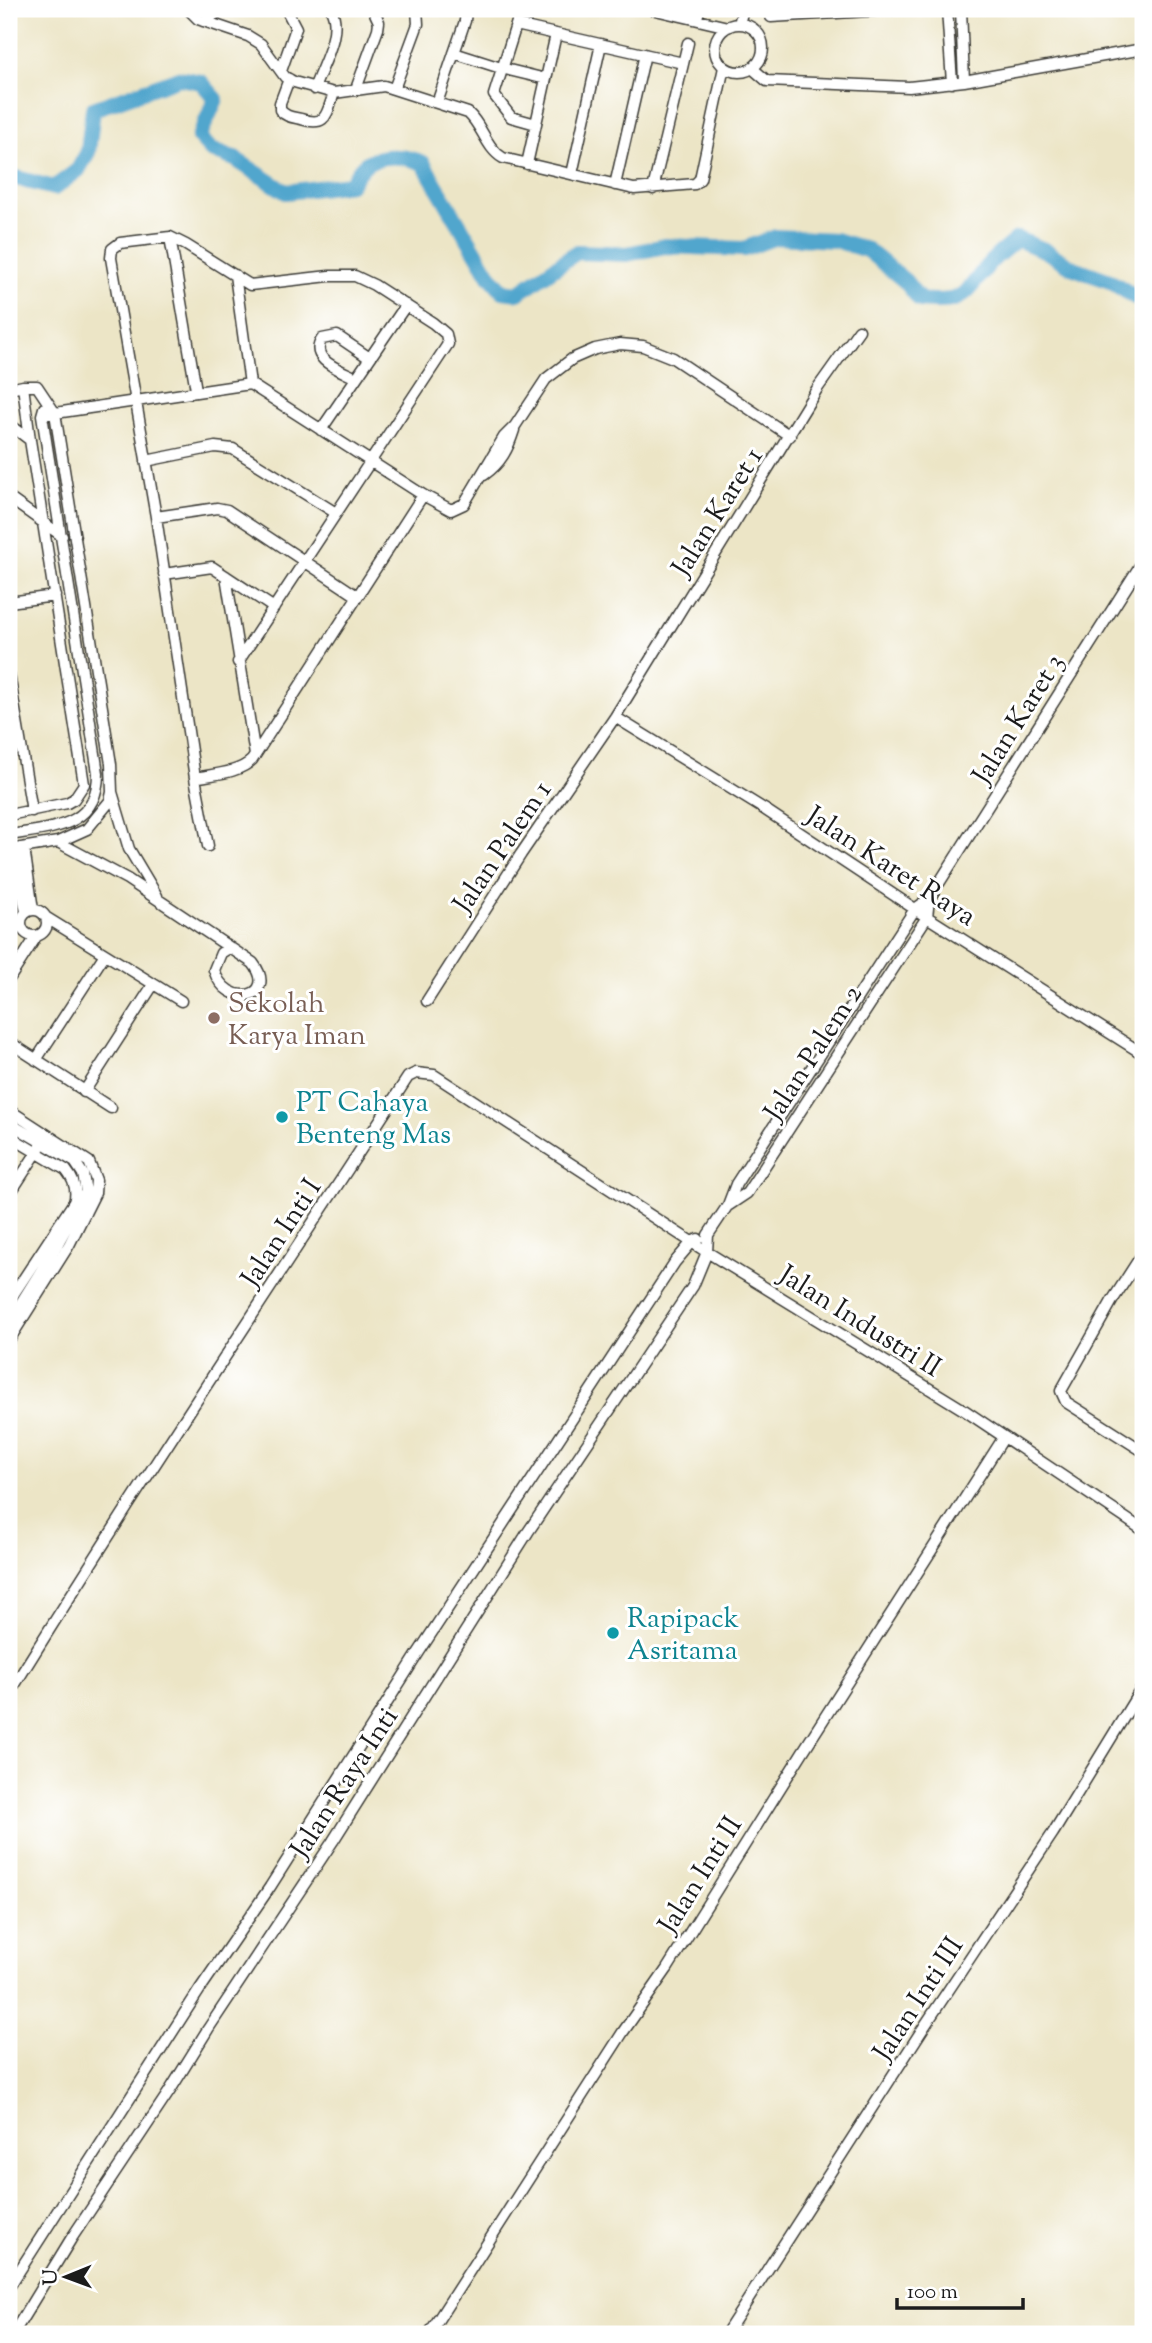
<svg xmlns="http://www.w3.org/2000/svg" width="1152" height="2343" viewBox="0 0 1152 2343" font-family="'Sorts Mill Goudy',serif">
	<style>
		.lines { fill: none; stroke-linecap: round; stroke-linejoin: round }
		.river { stroke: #51a6cd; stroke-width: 16 }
		.minor-casing { stroke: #3b3a36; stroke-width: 13 }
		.minor { stroke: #fff; stroke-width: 10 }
		.education-dot { fill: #8d6e63; stroke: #fff; stroke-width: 2.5 }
		.culture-dot { fill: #0f9aa8; stroke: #fff; stroke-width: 2.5 }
		.labels { text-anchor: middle; stroke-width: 6; stroke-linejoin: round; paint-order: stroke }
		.street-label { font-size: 28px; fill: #1c1c1c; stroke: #fff }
		.education-label { font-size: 28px; fill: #785e54; stroke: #fff; text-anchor: start }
		.culture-label { font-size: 28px; fill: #0d838f; stroke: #fff; text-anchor: start }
	</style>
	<rect width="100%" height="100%" fill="#fff"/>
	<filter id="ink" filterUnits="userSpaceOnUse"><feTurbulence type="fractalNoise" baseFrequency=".0143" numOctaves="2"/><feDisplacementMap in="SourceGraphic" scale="14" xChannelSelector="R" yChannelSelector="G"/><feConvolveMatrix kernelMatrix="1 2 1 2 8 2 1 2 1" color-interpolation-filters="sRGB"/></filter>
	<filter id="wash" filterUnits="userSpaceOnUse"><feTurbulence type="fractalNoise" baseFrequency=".00686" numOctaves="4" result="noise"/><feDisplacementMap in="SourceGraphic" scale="28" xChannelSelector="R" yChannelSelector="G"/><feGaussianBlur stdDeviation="1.57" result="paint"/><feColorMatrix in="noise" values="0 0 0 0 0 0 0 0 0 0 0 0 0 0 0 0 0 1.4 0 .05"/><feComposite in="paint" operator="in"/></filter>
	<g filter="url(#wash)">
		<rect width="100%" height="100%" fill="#ece5c6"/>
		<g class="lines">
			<path class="river" d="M9,176L54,188L78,170L88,152L93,109L179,78L201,82L216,99L199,137L211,150L235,159L286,192L350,184C356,176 362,163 373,160C389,154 408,157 423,163L490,276L503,291L518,293L577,252L627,254L665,246L744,249L776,237L835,240L867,250L905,281L920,300C963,304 963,297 988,265C996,255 1008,247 1017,239L1044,250L1074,268L1110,281L1143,302"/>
		</g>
	</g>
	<g filter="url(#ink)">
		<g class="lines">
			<g class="minor-casing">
				<path id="minor" d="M188,9L198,19L248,36L261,44L285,77L294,82L334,93L384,86L468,113C482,125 486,148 503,158L634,189L695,184L700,179L724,67
					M521,9L494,95L511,117L536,124
					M651,9L728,27
					M947,9L952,83
					M961,9L964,81
					M771,17L902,9
					M697,19L699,9
					M203,21L224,9
					M739,24L743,9
					M715 48a24 24 0 1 1 48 0a24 24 0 1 1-48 0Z
					M516,25L683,63
					M454,53L501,68L546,79
					M752,68L767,81L909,87L964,81L1143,49
					M281,71L296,28L286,9
					M289,79L280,103V110C286,117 292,117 301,119C327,127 326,115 334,93
					M314,89C322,65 343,32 331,9
					M356,89L378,29L379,22L373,9
					M394,89L418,24L417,9
					M437,103L465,21L466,9
					M527,164L556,34
					M572,174L601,44
					M615,185L645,54
					M653,189L688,43
					M170,237L196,390
					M235,275L250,384
					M356,378C341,370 308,360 322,339L337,336L368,357
					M9,389L23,386L30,440L84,784L74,799L67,803L9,815
					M42,415L250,384L423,495L451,510L464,504L504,437L515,426L546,379L572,359L595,349L620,344L643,346L673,358L790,436
					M9,424L30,440
					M321,430L406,305
					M146,461L215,447L233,449L336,513
					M484,475C501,463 508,449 514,430
					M9,498L62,536
					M156,517L217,508L227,510L357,596
					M164,574L212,567L274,608
					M226,576L255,755
					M9,602L55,596
					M9,674L32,811
					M615,717L764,809L927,917L1143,1054
					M195,778C214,774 239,773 252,760L423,495
					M112,792L129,849L157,896
					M9,835C51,828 98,828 98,773L42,415L44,408
					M58,842L127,879L253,963C280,998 226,1010 214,970L221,953L229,948
					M208,846L195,778L156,517L111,258L112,249L120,243L170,237L186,245L250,285L329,276H355L374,285L433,323L446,334L448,344L238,662
					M24,848L33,910
					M14,849L26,912
					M9,850L58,842L87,829L110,801L112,792L111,764L55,413L37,386H23
					M21 923a13 13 0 1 1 26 0a13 13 0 1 1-26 0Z
					M47,918L181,1001
					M9,979L36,937
					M427,1001L521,854L615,717L817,389L859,330
					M9,1042L111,1108
					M36,1060L105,954
					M84,1092L153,985
					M9,1110L89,1162L96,1180L95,1193L69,1245L9,1340
					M9,1123L75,1162L83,1174L86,1192L57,1245L9,1322
					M9,1136L66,1170C74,1180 78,1190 74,1202L9,1301
					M9,1195L39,1149
					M729,1205L747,1193L927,917L929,899
					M1143,1253L1112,1301L1061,1391L1066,1402L1143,1451
					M9,1694C138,1486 275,1282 408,1077L416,1073L434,1075L707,1252L964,1410L1143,1530
					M9,2287L200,1989L270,1887L419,1652L675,1262L692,1242L698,1239
					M13,2334L71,2239L169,2092L208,2029L333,1841L528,1532L693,1286L707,1252L708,1235L728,1205L736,1184L915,909L929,899L1143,561
					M429,2334L623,2032L667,1969L802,1753L1004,1437
					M726,2334L924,2027L1053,1833L1143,1686"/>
			</g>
			<use href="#minor" class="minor"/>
		</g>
	</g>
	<circle class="education-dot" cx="214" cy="1018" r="7"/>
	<g class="culture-dot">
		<circle cx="282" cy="1117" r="7"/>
		<circle cx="613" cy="1633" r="7"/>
	</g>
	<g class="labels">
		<g class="street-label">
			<text transform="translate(716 511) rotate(-58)" y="10">Jalan Karet 1</text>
			<text transform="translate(1017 718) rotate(-58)" y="10">Jalan Karet 3</text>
			<text transform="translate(501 846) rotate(-56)" y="10">Jalan Palem 1</text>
			<text transform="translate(892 865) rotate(33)" y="10">Jalan Karet Raya</text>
			<text transform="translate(812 1052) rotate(-57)" y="10">Jalan Palem 2</text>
			<text transform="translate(280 1232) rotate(-57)" y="10">Jalan Inti I</text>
			<text transform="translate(861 1320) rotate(32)" y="10">Jalan Industri II</text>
			<text transform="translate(343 1782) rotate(-57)" y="10">Jalan Raya Inti</text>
			<text transform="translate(699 1874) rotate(-58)" y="10">Jalan Inti II</text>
			<text transform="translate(917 1998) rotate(-57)" y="10">Jalan Inti III</text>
		</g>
		<g class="education-label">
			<text x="228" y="1012">Sekolah<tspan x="228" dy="32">Karya Iman</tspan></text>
		</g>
		<g class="culture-label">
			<text x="296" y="1111">PT Cahaya<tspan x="296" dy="32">Benteng Mas</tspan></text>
			<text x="627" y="1627">Rapipack<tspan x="627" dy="32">Asritama</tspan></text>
		</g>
	</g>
	<rect width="1152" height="2343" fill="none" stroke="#fff" stroke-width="35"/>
	<g transform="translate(66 2277) rotate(269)" stroke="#ffffff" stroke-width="5" paint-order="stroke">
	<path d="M0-5L12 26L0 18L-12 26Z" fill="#1c1c1c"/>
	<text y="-10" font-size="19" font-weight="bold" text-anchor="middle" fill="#1c1c1c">U</text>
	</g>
	<path d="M897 2298v10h126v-10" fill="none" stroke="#1c1c1c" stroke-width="3.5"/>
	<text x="907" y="2298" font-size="21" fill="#1c1c1c" stroke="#ffffff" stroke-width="5" paint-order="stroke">100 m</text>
</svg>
